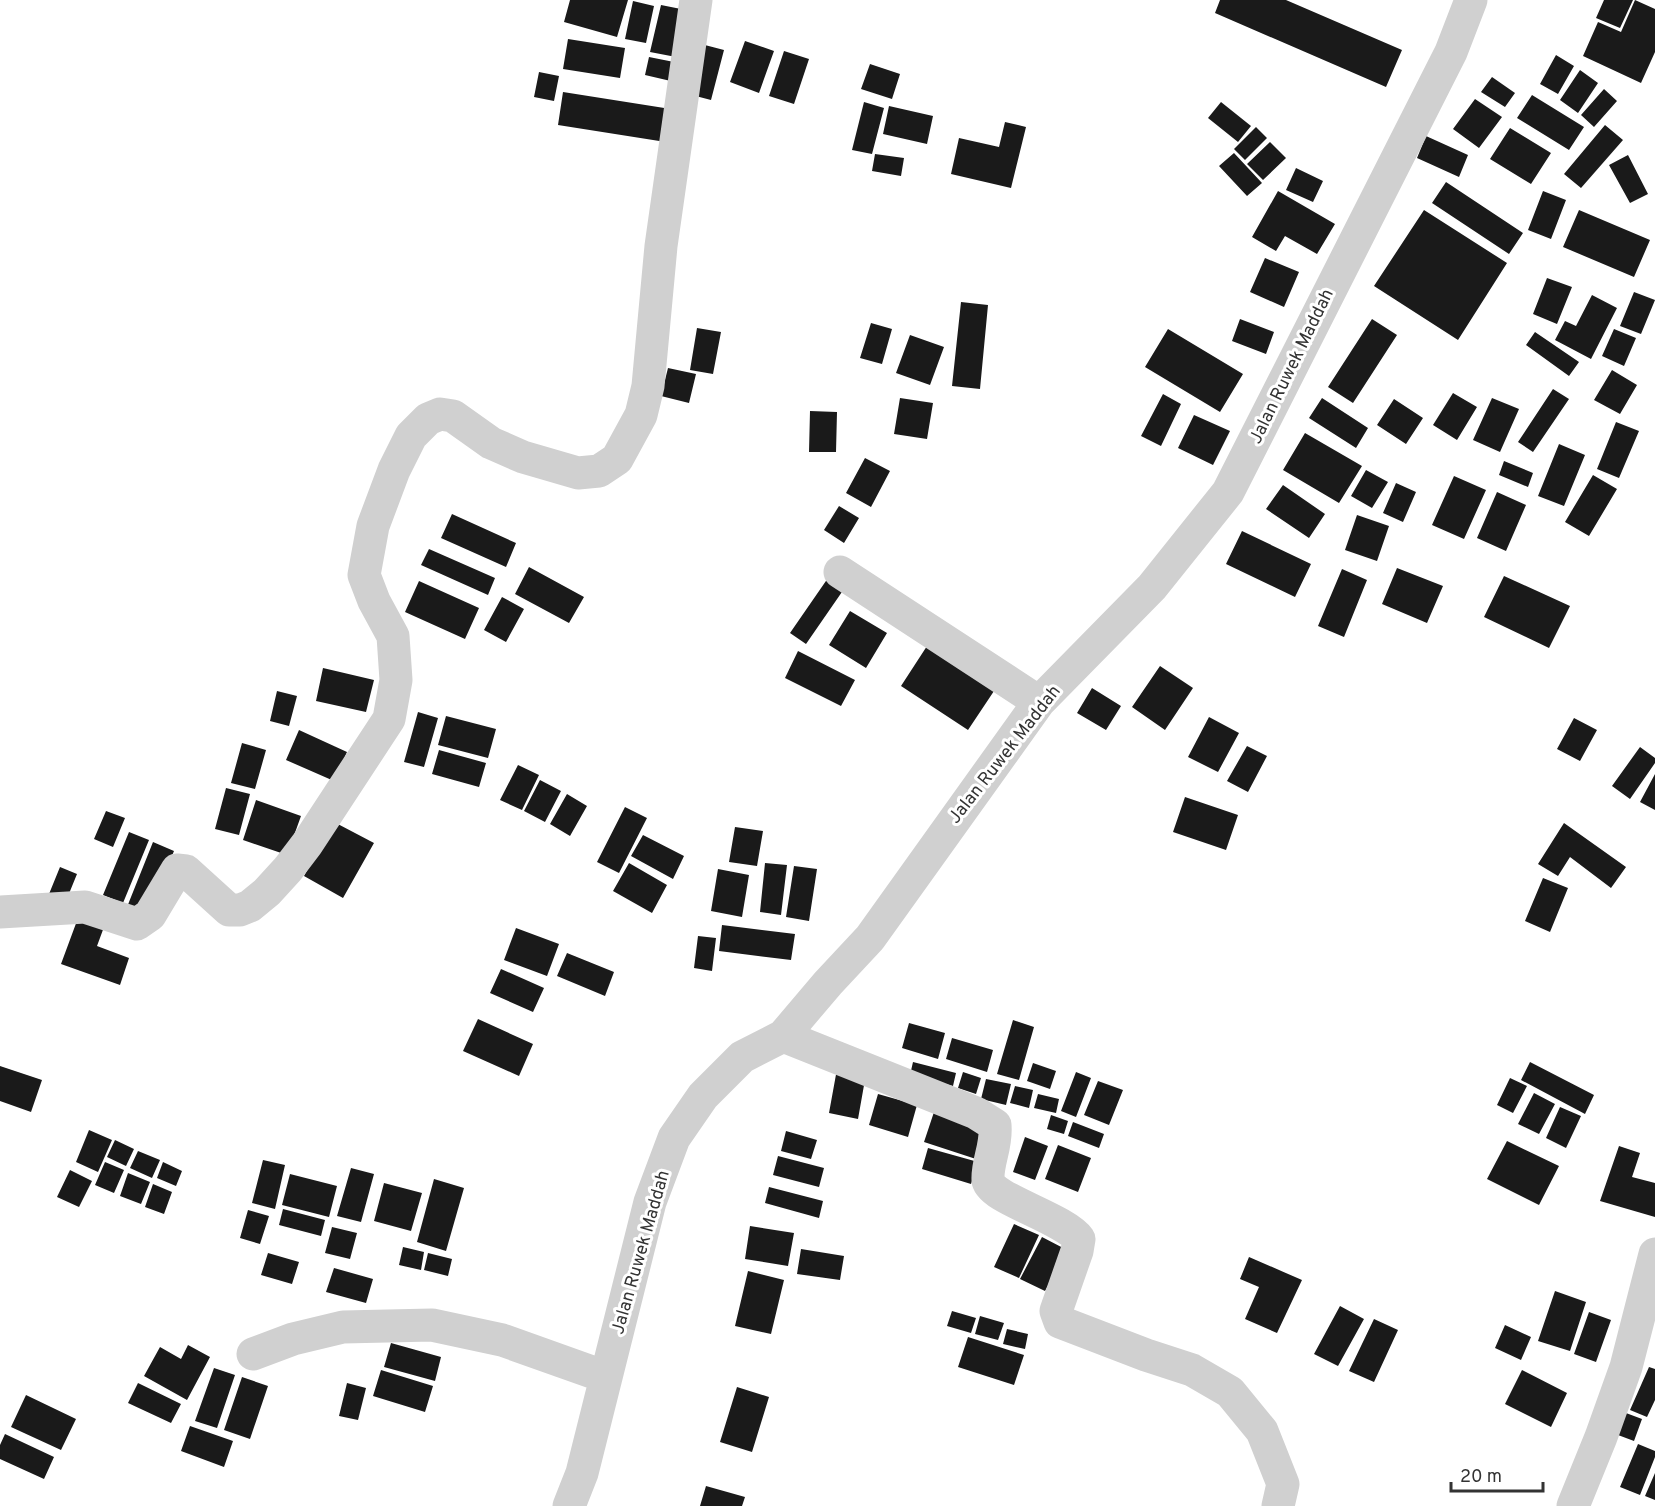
<svg xmlns="http://www.w3.org/2000/svg" width="1655" height="1506" viewBox="0 0 1655 1506" font-family="Overpass,sans-serif">
	<style>
		.building { fill: #1a1a1a }
		.lines { fill: none; stroke-linecap: round; stroke-linejoin: round }
		.minor { stroke: #d0d0d0; stroke-width: 33 }
		.labels { text-anchor: middle; stroke-width: 6; stroke-linejoin: round; paint-order: stroke }
		.street-label { font-size: 18px; fill: #333; stroke: #fff }
	</style>
	<rect width="100%" height="100%" fill="#fff"/>
	<path class="building" d="M570,0H628L617,37L564,22Z
		M1220,0H1286L1402,50L1386,87L1215,13Z
		M1604,0H1633L1620,28L1596,18Z
		M1635,0L1655,9V52L1641,83L1583,56L1598,22L1621,32Z
		M633,1L654,6L646,43L625,39Z
		M661,5L686,10L676,57L650,52Z
		M568,39L625,48L620,78L563,69Z
		M745,41L774,51L759,93L730,82Z
		M701,44L724,50L711,100L688,94Z
		M784,51L809,59L794,104L769,96Z
		M1556,55L1574,66L1558,94L1540,84Z
		M649,57L679,63L675,82L645,75Z
		M870,64L900,74L892,99L861,89Z
		M1580,70L1598,83L1578,113L1560,100Z
		M539,72L559,76L554,101L534,97Z
		M1492,77L1515,93L1505,107L1481,92Z
		M1604,89L1617,101L1594,127L1581,115Z
		M563,92L677,110L672,143L558,125Z
		M1532,95L1584,127L1569,150L1517,118Z
		M1475,99L1502,117L1479,148L1453,129Z
		M864,102L884,108L872,154L852,150Z
		M1221,102L1251,126L1238,142L1208,118Z
		M889,106L933,116L927,144L883,134Z
		M1005,122L1026,127L1011,188L951,174L959,138L999,147Z
		M1605,125L1623,140L1581,188L1564,174Z
		M1256,127L1267,138L1245,160L1234,149Z
		M1510,128L1551,153L1531,184L1490,159Z
		M1426,136L1468,155L1459,177L1417,158Z
		M1270,142L1286,158L1263,180L1247,164Z
		M1234,153L1262,183L1247,196L1219,166Z
		M875,154L904,158L901,176L872,171Z
		M1628,155L1648,194L1630,203L1609,165Z
		M1296,168L1323,181L1313,202L1286,190Z
		M1446,182L1523,233L1509,254L1432,203Z
		M1278,191L1335,224L1317,254L1285,236L1276,251L1252,237Z
		M1543,191L1566,200L1551,239L1528,230Z
		M1424,210L1507,263L1458,340L1374,286Z
		M1579,210L1650,240L1634,277L1563,247Z
		M1265,258L1299,272L1284,307L1250,292Z
		M1547,278L1572,287L1557,324L1533,314Z
		M1634,292L1655,300L1641,334L1620,326Z
		M1592,295L1617,308L1591,359L1555,340L1565,321L1576,326Z
		M961,302L988,305L980,389L952,386Z
		M1240,319L1274,332L1266,354L1232,341Z
		M1372,319L1397,335L1353,403L1328,387Z
		M871,323L892,329L882,364L860,358Z
		M697,328L721,332L713,374L690,370Z
		M1168,329L1243,374L1220,412L1145,367Z
		M1614,329L1636,338L1624,366L1602,356Z
		M1535,332L1579,362L1569,376L1526,345Z
		M910,335L944,347L930,385L896,373Z
		M668,368L696,374L689,403L661,396Z
		M1612,370L1637,385L1620,414L1594,400Z
		M1553,389L1569,399L1533,452L1518,442Z
		M1453,393L1477,407L1457,440L1433,425Z
		M1163,394L1181,404L1161,446L1141,436Z
		M900,398L933,403L927,439L894,434Z
		M1322,398L1368,428L1356,448L1309,418Z
		M1492,398L1519,409L1500,452L1473,440Z
		M1394,399L1423,418L1406,444L1377,425Z
		M810,411L837,412L836,452H809Z
		M1194,415L1230,431L1213,465L1178,448Z
		M1616,422L1639,431L1619,478L1597,469Z
		M1305,433L1362,466L1339,503L1283,470Z
		M1559,444L1585,455L1564,506L1538,496Z
		M865,458L890,471L871,507L846,493Z
		M1504,461L1533,473L1528,487L1499,475Z
		M1366,470L1388,482L1372,508L1351,496Z
		M1593,475L1617,489L1589,536L1565,522Z
		M1454,476L1486,490L1464,539L1432,525Z
		M1396,483L1416,492L1403,522L1383,513Z
		M1283,485L1325,514L1309,538L1266,509Z
		M1497,492L1526,505L1506,551L1477,538Z
		M839,506L859,518L844,543L824,530Z
		M452,514L516,543L506,567L441,538Z
		M1357,515L1389,526L1377,561L1345,550Z
		M1242,531L1311,564L1295,597L1226,564Z
		M429,549L495,578L488,595L421,565Z
		M529,567L584,597L569,623L515,594Z
		M1397,568L1443,586L1427,623L1382,604Z
		M1342,569L1367,580L1344,637L1318,626Z
		M1504,576L1570,606L1549,648L1484,617Z
		M828,578L844,589L806,644L790,633Z
		M419,581L479,608L465,639L405,612Z
		M502,597L524,609L506,642L484,630Z
		M850,611L887,633L866,668L829,645Z
		M927,646L994,691L968,730L901,686Z
		M798,651L855,680L841,706L785,678Z
		M1160,666L1193,688L1165,730L1132,707Z
		M323,668L374,680L366,712L316,701Z
		M1092,688L1121,706L1106,730L1077,713Z
		M277,691L297,696L289,726L270,721Z
		M418,712L438,718L424,767L404,762Z
		M446,716L496,729L488,758L438,745Z
		M1209,717L1239,733L1218,772L1188,757Z
		M1574,718L1597,730L1580,761L1557,749Z
		M299,730L347,752L334,781L286,760Z
		M242,743L266,750L255,789L231,783Z
		M1247,746L1267,756L1248,792L1227,781Z
		M1640,747L1655,758V763L1630,799L1612,786Z
		M439,750L486,763L479,787L432,774Z
		M518,765L539,775L522,810L500,800Z
		M1655,774V810L1640,802Z
		M540,780L561,791L545,822L524,811Z
		M226,788L250,794L239,835L215,829Z
		M567,794L587,806L570,836L550,824Z
		M1185,797L1238,815L1226,850L1173,832Z
		M256,800L301,816L287,855L243,840Z
		M625,807L647,818L619,873L597,862Z
		M106,811L125,818L113,847L94,839Z
		M334,822L374,843L343,898L304,876Z
		M1564,823L1626,867L1611,888L1570,857L1558,876L1538,864Z
		M735,827L763,831L757,866L729,862Z
		M129,832L149,840L123,903L103,895Z
		M643,835L684,856L673,879L631,856Z
		M153,842L174,851L147,915L127,907Z
		M629,863L667,885L652,913L613,891Z
		M765,863L787,865L781,915L760,912Z
		M794,866L817,869L809,921L786,917Z
		M60,867L77,874L66,901L49,894Z
		M718,869L749,875L742,917L711,911Z
		M1543,878L1568,888L1550,932L1525,921Z
		M78,918L104,927L97,946L129,958L120,985L61,964Z
		M722,925L795,934L791,960L719,951Z
		M516,928L559,944L547,976L504,960Z
		M698,936L716,938L712,971L694,968Z
		M567,953L614,972L605,996L557,976Z
		M501,969L544,988L533,1012L490,993Z
		M478,1019L533,1044L519,1076L463,1051Z
		M1013,1020L1034,1027L1019,1080L997,1074Z
		M909,1023L945,1033L938,1059L902,1048Z
		M952,1038L993,1050L987,1072L946,1059Z
		M913,1062L956,1073L953,1086L910,1075Z
		M1530,1062L1594,1095L1585,1114L1521,1080Z
		M1033,1063L1056,1071L1050,1089L1027,1081Z
		M0,1066L42,1080L31,1112L0,1101Z
		M837,1069L866,1074L858,1119L829,1113Z
		M963,1072L981,1078L976,1094L958,1088Z
		M1076,1072L1091,1078L1076,1117L1061,1111Z
		M1510,1078L1527,1086L1513,1113L1497,1105Z
		M986,1079L1011,1084L1006,1105L981,1099Z
		M1098,1081L1123,1090L1109,1125L1084,1115Z
		M1015,1086L1033,1090L1029,1108L1010,1103Z
		M1534,1093L1555,1104L1539,1134L1518,1124Z
		M878,1094L917,1105L908,1137L869,1125Z
		M1038,1094L1059,1099L1056,1113L1034,1108Z
		M1560,1107L1581,1116L1566,1148L1546,1138Z
		M935,1109L990,1127L979,1160L924,1142Z
		M1051,1115L1068,1121L1064,1134L1047,1129Z
		M1073,1122L1104,1134L1099,1148L1068,1136Z
		M89,1130L112,1140L98,1172L76,1162Z
		M786,1131L817,1140L811,1159L781,1151Z
		M1025,1137L1048,1146L1035,1180L1013,1172Z
		M115,1140L134,1149L126,1166L107,1157Z
		M1507,1141L1559,1166L1539,1205L1487,1179Z
		M1058,1145L1091,1158L1078,1192L1045,1179Z
		M1619,1146L1640,1153L1632,1177L1655,1183V1217L1600,1201Z
		M928,1148L978,1162L971,1184L922,1169Z
		M138,1151L160,1160L152,1178L130,1168Z
		M778,1156L824,1168L819,1187L773,1175Z
		M263,1160L285,1165L275,1209L252,1203Z
		M105,1162L124,1170L114,1193L95,1185Z
		M163,1162L182,1171L176,1186L157,1178Z
		M351,1168L374,1174L361,1222L337,1216Z
		M70,1170L92,1181L79,1207L57,1197Z
		M128,1173L150,1182L141,1204L120,1196Z
		M290,1174L337,1186L329,1217L282,1205Z
		M434,1179L464,1188L446,1251L417,1242Z
		M384,1183L422,1193L411,1231L374,1221Z
		M153,1184L172,1192L164,1214L145,1207Z
		M769,1187L823,1201L819,1218L765,1203Z
		M283,1209L325,1220L321,1236L279,1225Z
		M248,1210L269,1216L260,1244L240,1238Z
		M1014,1224L1039,1235L1019,1278L994,1267Z
		M750,1226L794,1233L788,1266L745,1259Z
		M332,1227L357,1233L350,1259L325,1253Z
		M1042,1237L1067,1250L1045,1291L1020,1279Z
		M403,1247L424,1252L421,1270L399,1265Z
		M801,1249L844,1256L840,1280L797,1274Z
		M268,1253L299,1262L292,1284L261,1275Z
		M428,1253L452,1259L448,1276L424,1270Z
		M1249,1257L1302,1280L1277,1333L1245,1319L1259,1287L1240,1279Z
		M334,1268L373,1279L366,1303L326,1292Z
		M748,1271L784,1280L771,1334L735,1326Z
		M1555,1291L1586,1302L1570,1351L1538,1341Z
		M1340,1306L1364,1319L1338,1366L1314,1354Z
		M952,1311L976,1318L971,1333L947,1326Z
		M1589,1312L1611,1320L1596,1362L1574,1354Z
		M980,1316L1004,1323L998,1340L975,1334Z
		M1374,1319L1398,1330L1374,1382L1349,1371Z
		M1505,1325L1531,1337L1521,1360L1495,1348Z
		M1007,1329L1028,1334L1025,1349L1003,1344Z
		M968,1337L1024,1355L1014,1385L958,1367Z
		M391,1343L441,1357L435,1381L384,1367Z
		M188,1345L210,1357L187,1400L144,1376L160,1347L181,1359Z
		M1649,1367L1655,1369V1400L1647,1417L1630,1410Z
		M214,1368L235,1375L217,1428L195,1421Z
		M381,1370L433,1386L425,1412L373,1396Z
		M1522,1370L1567,1393L1551,1427L1505,1404Z
		M242,1377L268,1386L250,1439L224,1430Z
		M138,1383L181,1404L171,1423L128,1403Z
		M347,1383L366,1388L358,1420L339,1416Z
		M737,1387L769,1397L752,1452L720,1442Z
		M26,1395L76,1419L61,1450L11,1427Z
		M1626,1413L1642,1419L1634,1441L1618,1435Z
		M190,1426L233,1441L224,1467L181,1451Z
		M5,1434L54,1457L44,1479L0,1459V1445Z
		M1638,1444L1655,1451V1457L1640,1495L1620,1487Z
		M1655,1473V1500L1645,1496Z
		M706,1486L745,1497L742,1506H700Z"/>
	<g class="lines">
		<path class="minor" d="M840,572L1039,702
			M0,912L85,907L137,924L150,915L177,870L186,871L229,910H240L250,906L267,892L288,869L307,844L389,719L396,680L393,636L374,601L364,575L373,526L394,470L411,436L428,419L440,414L453,416L491,443L523,457L578,473L599,471L617,459L641,415L648,386L661,246L696,0
			M783,1036L976,1113L995,1125C997,1146 987,1162 988,1180C989,1198 1064,1218 1079,1239L1077,1251L1056,1311L1060,1322L1146,1355L1192,1370L1230,1392L1262,1431L1283,1484L1278,1506
			M253,1354L293,1339L343,1327L432,1325L502,1340L606,1377
			M569,1506L582,1473L650,1202L674,1138L703,1096L742,1057L783,1036L828,983L870,938L1039,702L1152,587L1228,492L1451,52L1471,0
			M1573,1506L1601,1437L1626,1367L1655,1254"/>
	</g>
	<g class="labels">
		<g class="street-label">
			<text transform="translate(1291 366) rotate(-64)" y="6">Jalan Ruwek Maddah</text>
			<text transform="translate(1004 754) rotate(-52)" y="6">Jalan Ruwek Maddah</text>
			<text transform="translate(640 1252) rotate(-74)" y="6">Jalan Ruwek Maddah</text>
		</g>
	</g>
	<path d="M1451 1482v9h92v-9" fill="none" stroke="#333333" stroke-width="3"/>
	<text x="1460" y="1482" font-size="18" fill="#333333" stroke="#ffffff" stroke-width="4.5" paint-order="stroke">20 m</text>
</svg>
